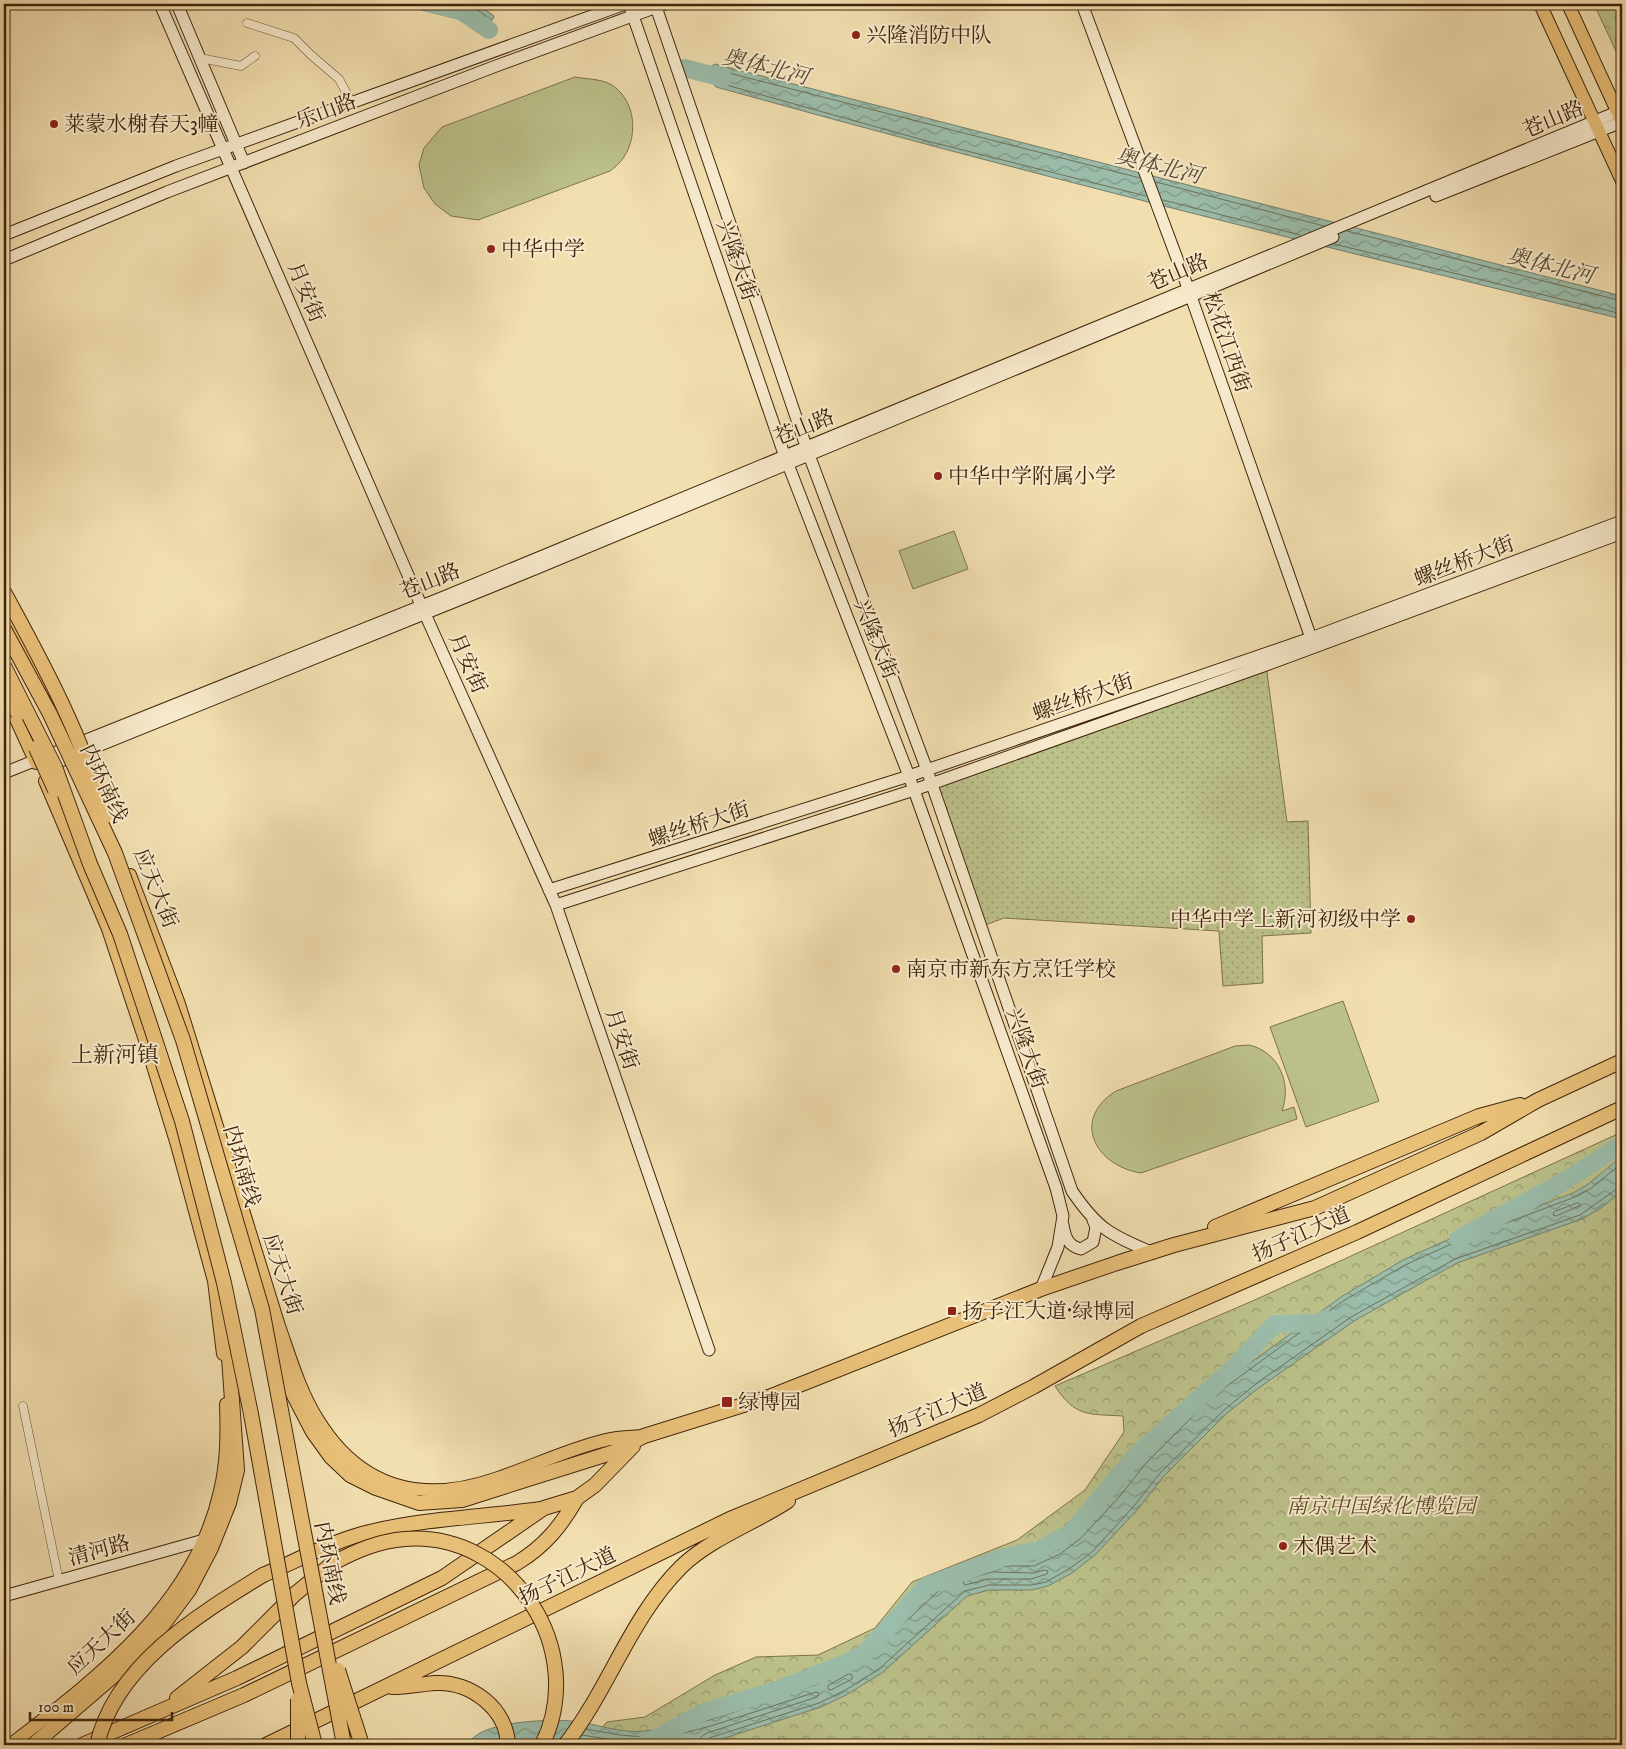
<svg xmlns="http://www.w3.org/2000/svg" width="1626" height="1749" viewBox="0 0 1626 1749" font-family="'IM FELL DW Pica','Noto Serif SC',serif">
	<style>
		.grass { fill: url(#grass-dots); stroke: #7e734a }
		.park { fill: url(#park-crowns); stroke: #7e734a }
		.pitch { fill: #bcc18a; stroke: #7e734a }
		.water { fill: url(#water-waves); stroke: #77806b }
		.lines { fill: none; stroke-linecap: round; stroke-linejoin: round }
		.shore { stroke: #6e715b; stroke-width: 1 }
		.river { stroke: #9bbdab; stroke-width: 18 }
		.street-casing { stroke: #6c5434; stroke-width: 9 }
		.secondary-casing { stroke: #40250b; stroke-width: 13 }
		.primary-casing { stroke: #40250b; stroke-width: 14 }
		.highway-casing { stroke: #40250b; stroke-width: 16 }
		.street { stroke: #f7eacc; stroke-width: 8 }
		.secondary { stroke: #f7eacc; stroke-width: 11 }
		.primary { stroke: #e9c078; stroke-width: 12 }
		.highway { stroke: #e9c078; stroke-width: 14 }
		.highway-bridge-casing { stroke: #40250b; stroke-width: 16; stroke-linecap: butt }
		.highway-bridge { stroke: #e9c078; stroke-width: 14 }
		.poi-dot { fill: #8f2418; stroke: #f7eacc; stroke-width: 2 }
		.labels { text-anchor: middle; stroke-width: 4; stroke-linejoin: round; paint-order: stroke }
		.poi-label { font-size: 21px; fill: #40250b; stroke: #f7eacc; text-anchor: start }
		.street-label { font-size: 21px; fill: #40250b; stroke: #f7eacc }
		.park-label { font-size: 21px; font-style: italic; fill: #5f4c2b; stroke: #f7eacc }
		.water-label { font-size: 22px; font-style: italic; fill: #574b33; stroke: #f7eacc }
		.neighbourhood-label { font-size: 22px; fill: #40250b; stroke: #f7eacc }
	</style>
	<defs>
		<pattern id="grass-dots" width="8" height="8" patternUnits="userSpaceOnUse" patternTransform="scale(1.25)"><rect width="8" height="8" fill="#bcc18a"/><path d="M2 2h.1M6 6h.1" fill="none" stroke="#9a9d6f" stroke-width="1.8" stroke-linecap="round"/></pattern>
		<pattern id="park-crowns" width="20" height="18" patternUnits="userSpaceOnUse" patternTransform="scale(1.25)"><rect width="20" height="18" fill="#bcc18a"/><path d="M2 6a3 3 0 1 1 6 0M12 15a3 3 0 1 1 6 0" fill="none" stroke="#9a9d6f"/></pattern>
		<pattern id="water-waves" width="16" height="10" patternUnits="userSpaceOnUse" patternTransform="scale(1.25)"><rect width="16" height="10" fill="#9bbdab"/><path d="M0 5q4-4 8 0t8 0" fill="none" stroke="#809989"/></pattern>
	</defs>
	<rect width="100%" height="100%" fill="#f2dfb0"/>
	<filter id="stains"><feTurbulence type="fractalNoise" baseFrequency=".004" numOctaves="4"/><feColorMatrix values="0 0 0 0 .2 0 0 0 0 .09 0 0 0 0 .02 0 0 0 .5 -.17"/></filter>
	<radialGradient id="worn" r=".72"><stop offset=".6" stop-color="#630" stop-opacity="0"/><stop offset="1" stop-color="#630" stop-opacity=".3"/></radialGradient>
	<path class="grass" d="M1266,665L1287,822L1308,821L1311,933L1262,936L1263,983L1223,986L1219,931L1004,918L980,927L931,784Z"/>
	<path class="park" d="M1594,4H1622V64Z
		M1622,1132V1745H586L607,1722L645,1717L715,1675L756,1657L818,1655L875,1628L912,1582L1017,1540L1085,1490L1124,1432L1123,1416C1088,1414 1075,1417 1055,1386L1257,1299Z"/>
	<path class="pitch" d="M575,77C586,79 601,79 610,84C635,98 639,134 624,157C621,162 615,167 610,171L478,220L451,216L435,204L424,188L419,165L424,148L442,127Z
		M954,531L968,569L913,589L899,551Z
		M1343,1001L1379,1101L1306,1127L1270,1027Z
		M1249,1045C1279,1052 1292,1083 1282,1111L1294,1107L1297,1119L1141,1173C1096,1166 1070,1120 1116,1091L1235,1046Z"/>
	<path class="water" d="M398,4H476L493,15L494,18L485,27H474L462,20Z
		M715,64L1622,296V319C1319,246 1017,171 716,87L701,72Z
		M1622,1156V1191L1601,1208L1582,1219L1457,1263L1354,1321L1260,1387L1227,1413L1164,1476L1138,1509L1095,1555L1072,1573L1048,1586L1032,1590H989L967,1596L882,1673L846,1695L821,1707L703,1745H468C477,1721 548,1719 571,1721C595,1723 620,1734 645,1731C661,1730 678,1723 693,1719C747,1704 823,1685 868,1650C895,1628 919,1601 945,1578L960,1570L990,1561H1033L1058,1550L1077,1535L1116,1493L1143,1459L1209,1393L1341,1297L1403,1260L1456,1236L1573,1193L1587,1185Z"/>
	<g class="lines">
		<path class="shore" d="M419,4L464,15L475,22L483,21L486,16L476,9L474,4
			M1140,178L717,70L711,73L719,83L927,141L1146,196
			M1156,182L1324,226
			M1163,200L1300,235
			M1347,231L1622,301
			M1334,244L1622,314
			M1578,1203L1581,1205L1556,1216L1553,1215L1554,1212Z
			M1045,1570L1048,1571L1047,1574L1031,1579H988L965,1585L963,1583L964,1580L992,1572L1033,1573Z
			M849,1674L852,1675V1679L831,1690L828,1689V1686Z
			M586,1729L620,1735L644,1737L655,1735L713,1719L815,1685L870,1655L948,1582L962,1574L991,1566H1034L1060,1554L1081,1538L1120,1496L1147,1462L1212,1397L1343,1301L1405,1265L1458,1241L1575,1197L1590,1189L1622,1163
			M582,1735L619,1741L647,1743L714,1725L816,1692L819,1693L817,1697L707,1733L701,1737L699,1745
			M706,1745L709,1738L819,1703L844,1691L879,1669L965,1591L989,1585H1032L1046,1582L1069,1569L1092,1552L1134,1506L1160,1473L1224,1410L1257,1383L1351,1317L1455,1259L1580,1215L1618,1188L1622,1187"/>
		<path class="river" d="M431,4L461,11L489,30
			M684,68L723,78
			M1458,1239L1563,1182L1622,1144
			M643,1745L704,1712L777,1690L839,1666L864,1654L926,1586L1001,1558L1039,1550L1072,1532L1135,1456L1233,1368L1275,1324L1317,1323L1325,1319"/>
		<g class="street-casing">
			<path id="street" d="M247,23L294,38L311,55L339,79L352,103
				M200,58L241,66L255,56
				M23,1406L59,1581"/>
		</g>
		<g class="secondary-casing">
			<path id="secondary" d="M160,4L421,605L556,905L709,1350
				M177,4L244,163
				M629,4L784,454L909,776L1056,1188L1063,1216L1058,1247L1041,1289
				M655,4L809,455L927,770L1072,1191C1097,1228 1110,1235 1151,1252
				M1082,4L1188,288L1311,638
				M1436,196L1622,122
				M4,235L176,166L625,4
				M4,260L167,192L496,66L665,4
				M46,767L535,569L1333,237
				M4,773L446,596L1617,112
				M549,890L909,776L1311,638L1622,521
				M556,905L914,790L1266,665L1622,533
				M1063,1225C1065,1237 1068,1246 1081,1249L1093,1242L1096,1227L1093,1220
				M4,1596L204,1540"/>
		</g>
		<g class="primary-casing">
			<path id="primary" d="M1540,4L1622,181
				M1568,4L1622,122
				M4,610L74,744
				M10,706L36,763
				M45,781L108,929L146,1043L177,1145L214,1281L223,1354
				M130,875L179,1004L279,1326C290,1357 300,1392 318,1420C360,1488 422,1504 495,1479C531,1467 566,1450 602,1441C615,1437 630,1437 644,1436
				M10,1745C97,1678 195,1605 220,1491C227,1462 227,1433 226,1404"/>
		</g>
		<g class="highway-casing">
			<path id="highway" d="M1215,1227L1479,1116L1520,1105
				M271,1335L288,1384L313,1432L331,1457L350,1475L376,1488L419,1503L462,1500L614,1452L644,1436L769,1397L1041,1289L1117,1263L1174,1245L1315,1208L1481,1133L1538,1100L1622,1061
				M263,1575C299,1560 336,1539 374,1531C429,1518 485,1517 541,1509
				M392,1687C407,1687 421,1684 435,1683C471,1681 507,1709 508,1745
				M177,1698L242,1647L295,1594L333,1563
				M33,1745L118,1672L156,1634L189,1590L211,1548L229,1503L237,1470L226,1316
				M82,1745L237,1678L442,1578L544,1508L577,1498L595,1485L633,1446
				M126,1745L244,1695L517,1563C545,1546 561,1526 577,1498
				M266,1745L730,1519L979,1415L1033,1387L1141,1326L1357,1232L1622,1108
				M565,1745C609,1689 630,1618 681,1567C711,1538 753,1524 788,1501"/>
		</g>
		<use href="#street" class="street"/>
		<use href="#secondary" class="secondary"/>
		<use href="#primary" class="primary"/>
		<use href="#highway" class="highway"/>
		<g class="highway-bridge-casing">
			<path id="highway-bridge" d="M4,592C43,663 83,738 105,816
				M4,629L50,714L115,853L183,1040L262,1309L344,1745
				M4,666L55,767L90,864L120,934L182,1121L224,1283L251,1414L299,1683L315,1745
				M4,688L18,714
				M36,748L55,790
				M333,1563C356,1551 378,1541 405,1539C512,1531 589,1650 542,1745
				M338,1670L362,1745
				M97,1745C115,1665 198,1615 263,1575
				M298,1745V1699"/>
		</g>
		<use href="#highway-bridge" class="highway-bridge"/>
	</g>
	<g class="poi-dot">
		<circle cx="856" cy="35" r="5"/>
		<circle cx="54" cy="124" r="5"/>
		<circle cx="491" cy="249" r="5"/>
		<circle cx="938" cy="476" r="5"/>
		<circle cx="1411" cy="919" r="5"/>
		<circle cx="896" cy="969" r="5"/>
		<rect x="947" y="1306" width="10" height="10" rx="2.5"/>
		<rect x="721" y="1396" width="12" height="12" rx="2.5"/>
		<circle cx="1283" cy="1546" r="5"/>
	</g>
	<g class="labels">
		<g class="poi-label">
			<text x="866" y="42">兴隆消防中队</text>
			<text x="64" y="131">莱蒙水榭春天3幢</text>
			<text x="501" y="256">中华中学</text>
			<text x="948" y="483">中华中学附属小学</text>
			<text x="1401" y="926" text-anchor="end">中华中学上新河初级中学</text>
			<text x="906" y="976">南京市新东方烹饪学校</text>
			<text x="962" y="1318">扬子江大道·绿博园</text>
			<text x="738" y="1409">绿博园</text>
			<text x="1293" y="1553">木偶艺术</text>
		</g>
		<g class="street-label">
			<text transform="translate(326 111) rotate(-21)" y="7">乐山路</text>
			<text transform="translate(1553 119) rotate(-23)" y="7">苍山路</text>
			<text transform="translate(737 260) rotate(71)" y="7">兴隆大街</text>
			<text transform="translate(1178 272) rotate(-23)" y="7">苍山路</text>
			<text transform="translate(306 292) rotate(67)" y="7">月安街</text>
			<text transform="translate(1227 342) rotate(71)" y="7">松花江西街</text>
			<text transform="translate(804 427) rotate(-22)" y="7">苍山路</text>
			<text transform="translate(1464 561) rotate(-21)" y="7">螺丝桥大街</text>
			<text transform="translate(430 581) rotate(-22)" y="7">苍山路</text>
			<text transform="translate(876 639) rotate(68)" y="7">兴隆大街</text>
			<text transform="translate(468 663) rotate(66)" y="7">月安街</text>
			<text transform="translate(1083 697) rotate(-19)" y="7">螺丝桥大街</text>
			<text transform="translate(104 783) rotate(65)" y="7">内环南线</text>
			<text transform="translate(699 824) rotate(-18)" y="7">螺丝桥大街</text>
			<text transform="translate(156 888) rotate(68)" y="7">应天大街</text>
			<text transform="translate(622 1039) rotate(71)" y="7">月安街</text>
			<text transform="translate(1027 1048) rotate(71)" y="7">兴隆大街</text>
			<text transform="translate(242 1166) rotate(74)" y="7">内环南线</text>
			<text transform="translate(1301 1234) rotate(-24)" y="7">扬子江大道</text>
			<text transform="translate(283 1274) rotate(72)" y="7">应天大街</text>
			<text transform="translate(937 1410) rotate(-23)" y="7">扬子江大道</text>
			<text transform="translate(99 1550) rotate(-15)" y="7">清河路</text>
			<text transform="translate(330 1563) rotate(79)" y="7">内环南线</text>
			<text transform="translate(567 1576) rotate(-26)" y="7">扬子江大道</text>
			<text transform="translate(101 1642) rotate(-43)" y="7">应天大街</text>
		</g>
		<g class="park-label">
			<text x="1381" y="1513">南京中国绿化博览园</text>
		</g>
		<g class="water-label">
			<text transform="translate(766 66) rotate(14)" y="8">奥体北河</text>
			<text transform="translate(1159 165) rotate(14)" y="8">奥体北河</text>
			<text transform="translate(1551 265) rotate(14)" y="8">奥体北河</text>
		</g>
		<g class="neighbourhood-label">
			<text x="115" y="1062">上新河镇</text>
		</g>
	</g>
	<rect width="1626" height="1749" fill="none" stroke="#f2dfb0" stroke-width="20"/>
	<rect x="5" y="5" width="1616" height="1739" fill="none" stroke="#40250b" stroke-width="2.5"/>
	<rect x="10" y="10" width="1606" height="1729" fill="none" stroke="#40250b"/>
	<path d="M30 1712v8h142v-8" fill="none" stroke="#40250b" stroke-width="2.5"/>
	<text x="38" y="1712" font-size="15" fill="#40250b" stroke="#f7eacc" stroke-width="4" paint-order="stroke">100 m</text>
	<rect width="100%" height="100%" filter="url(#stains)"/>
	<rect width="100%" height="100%" fill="url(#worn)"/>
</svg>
